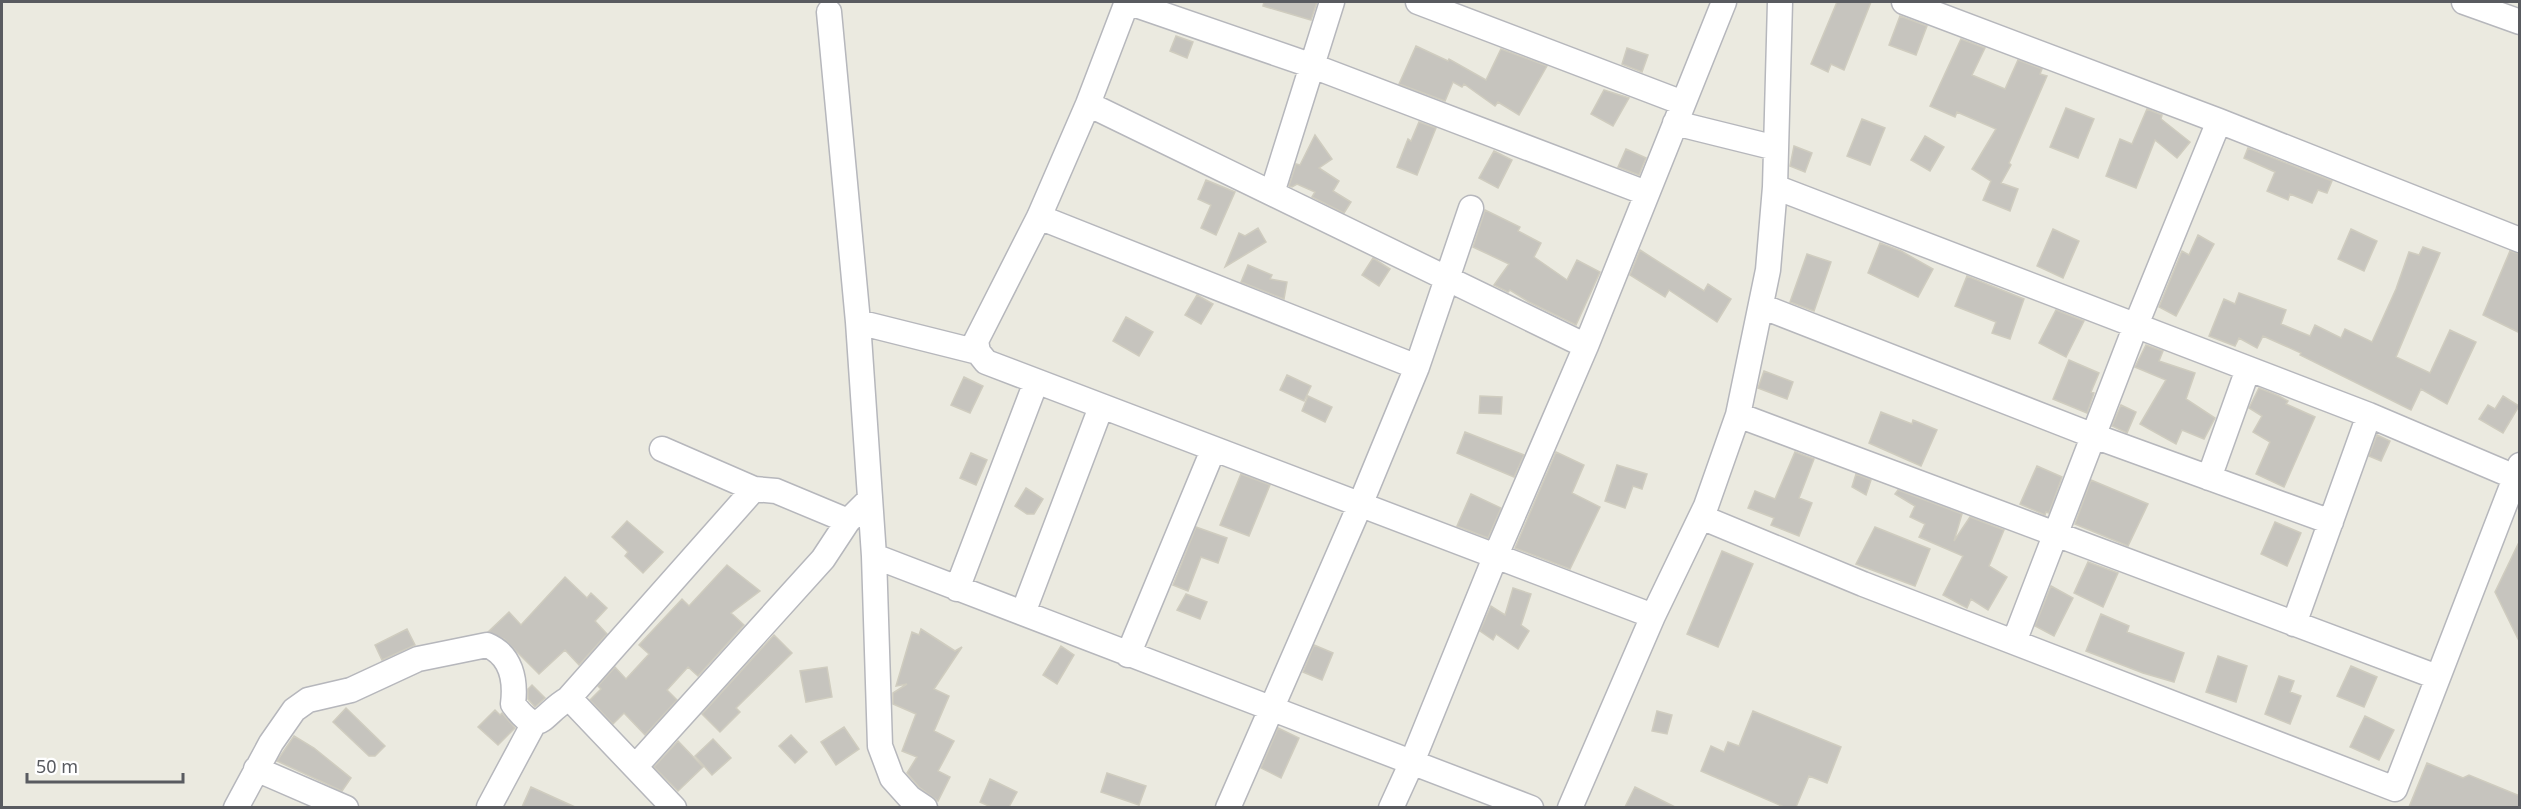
<svg xmlns="http://www.w3.org/2000/svg" width="2521" height="809" viewBox="0 0 2521 809" font-family="'Noto Sans',sans-serif">
	<style>
		.building { fill: #c6c4be; stroke: #cfccbf; stroke-width: 1.5 }
		.lines { fill: none; stroke-linecap: round; stroke-linejoin: round }
		.minor-casing { stroke: #b6b7bc; stroke-width: 27 }
		.minor { stroke: #fff; stroke-width: 24 }
	</style>
	<rect width="100%" height="100%" fill="#ebeae0"/>
	<path class="building" d="M1264,2H1317L1311,20L1263,6Z
		M1837,2H1871L1844,70L1831,64L1828,72L1811,64Z
		M1900,16L1927,26L1916,55L1889,45Z
		M1176,36L1193,42L1187,58L1170,51Z
		M1961,39L1985,48L1972,75L2005,89L2018,60L2042,69L2040,74L2047,76L2009,163L2011,165L2001,183L2018,189L2010,211L1983,200L1991,181L1972,169L1996,129L1957,112L1955,117L1930,106Z
		M1416,46L1448,61L1449,59L1486,80L1501,49L1547,66L1519,115L1498,102L1495,106L1464,84L1462,87L1453,82L1445,101L1399,84Z
		M1627,48L1648,55L1642,72L1622,64Z
		M1604,90L1629,98L1613,126L1591,114Z
		M2066,108L2094,119L2078,158L2050,147Z
		M2147,109L2162,115L2161,119L2190,142L2177,158L2155,140L2136,188L2106,176L2120,139L2132,144Z
		M1862,119L1885,128L1870,165L1847,156Z
		M1419,122L1436,128L1417,175L1397,167L1408,139L1411,141Z
		M1315,135L1332,159L1319,168L1339,181L1333,191L1351,202L1344,213L1312,197L1315,192L1297,184L1292,187L1289,186L1296,164L1300,165Z
		M1925,136L1944,147L1930,171L1911,160Z
		M1794,146L1812,153L1805,172L1790,166Z
		M2248,148L2332,181L2327,193L2318,190L2312,203L2290,194L2288,200L2267,191L2275,172L2244,158Z
		M1626,149L1646,158L1639,175L1618,167Z
		M1494,151L1512,160L1498,188L1479,178Z
		M1206,180L1235,192L1216,235L1201,228L1211,205L1198,199Z
		M1485,210L1520,227L1518,231L1541,243L1534,257L1567,280L1577,260L1600,272L1576,325L1529,302L1510,290L1508,292L1494,285L1509,264L1473,247Z
		M1258,228L1266,242L1225,267L1239,233L1245,236Z
		M2053,229L2079,241L2063,278L2037,266Z
		M2351,229L2377,241L2364,271L2338,259Z
		M2198,235L2214,244L2176,316L2159,307L2182,251L2189,255Z
		M1880,243L1901,251L1933,269L1918,297L1868,273Z
		M2423,247L2440,253L2396,357L2430,373L2450,330L2476,342L2447,404L2421,389L2411,410L2300,355L2301,353L2263,336L2257,348L2239,338L2235,346L2209,336L2224,299L2235,304L2239,293L2286,310L2281,324L2310,336L2315,325L2341,338L2345,329L2372,342L2396,289L2409,252L2419,255Z
		M1640,250L1704,291L1708,284L1731,299L1717,322L1669,290L1665,297L1630,275Z
		M2510,251L2520,254V333L2483,315Z
		M1807,254L1831,262L1814,311L1790,302Z
		M1373,258L1390,269L1379,286L1362,275Z
		M1248,265L1272,275L1270,279L1287,282L1284,299L1241,282Z
		M1967,276L2024,299L2010,339L1992,333L1996,322L1955,306Z
		M1197,295L1213,304L1201,324L1185,315Z
		M2056,310L2084,321L2066,357L2039,343Z
		M1126,317L1153,332L1139,356L1113,341Z
		M2146,345L2163,351L2159,361L2195,373L2186,399L2215,418L2204,439L2182,430L2176,444L2140,424L2166,380L2135,367Z
		M2069,360L2099,373L2091,392L2094,393L2087,413L2053,399Z
		M1764,371L1793,382L1787,399L1758,388Z
		M1287,375L1311,386L1304,401L1280,390Z
		M964,377L983,386L970,413L951,405Z
		M2259,388L2279,396L2288,401L2286,404L2315,417L2284,487L2256,474L2270,442L2253,432L2262,416L2249,408Z
		M1308,396L1332,407L1325,422L1302,411Z
		M1480,396L1502,397L1501,414L1479,413Z
		M2503,396L2519,406L2503,433L2479,419L2488,405L2495,409Z
		M2121,405L2136,412L2127,433L2112,426Z
		M1881,412L1912,424L1913,420L1937,430L1921,466L1869,443Z
		M1465,432L1524,455L1514,477L1457,453Z
		M2377,435L2390,441L2381,461L2369,456Z
		M1556,452L1584,465L1572,493L1600,507L1570,569L1515,548Z
		M1795,452L1814,459L1799,498L1812,503L1799,536L1771,525L1774,518L1748,508L1755,491L1775,499Z
		M971,453L987,460L976,485L960,478Z
		M1617,465L1647,474L1642,489L1633,486L1625,508L1605,501Z
		M2037,466L2062,477L2049,513L2046,512L2045,515L2020,504Z
		M1241,474L1270,485L1249,536L1220,525Z
		M1856,474L1871,480L1866,495L1852,487Z
		M2091,480L2148,504L2128,546L2075,524Z
		M1026,488L1043,499L1034,514H1027L1015,506Z
		M1898,490L1962,514L1954,541L1970,517L2004,530L1989,566L2007,577L1988,610L1971,599L1967,608L1943,595L1963,556L1919,537L1925,524L1910,517L1915,506L1895,494Z
		M1471,494L1501,508L1488,538L1457,526Z
		M627,521L663,552L643,573L625,556L628,552L612,537Z
		M2275,522L2301,533L2287,566L2261,554Z
		M1196,527L1227,538L1218,563L1201,557L1188,591L1173,585Z
		M1875,527L1930,549L1915,586L1856,564Z
		M2520,540V643L2495,592Z
		M1722,551L1753,564L1718,647L1687,634Z
		M2088,562L2118,573L2103,607L2074,593Z
		M727,565L760,591L731,613L744,625L698,676L688,667L667,690L677,700L645,735L624,713L613,724L590,700L601,689L598,686L615,667L626,679L649,654L639,645L682,599L689,606Z
		M565,577L587,598L591,593L607,608L595,621L607,634L579,665L565,650L539,674L504,639L488,632L509,612L521,625Z
		M2051,586L2073,598L2054,636L2035,626Z
		M1513,588L1531,594L1521,625L1529,631L1518,649L1496,634L1493,640L1480,631L1491,606L1505,615Z
		M1186,594L1207,602L1200,619L1177,610Z
		M2101,614L2129,626L2127,632L2184,653L2174,682L2143,673L2086,651Z
		M407,629L415,645L382,660L375,645Z
		M921,629L955,651L962,647L934,689L949,696L934,731L954,741L938,771L950,777L938,801L919,787L907,773L917,757L902,751L916,714L893,704V693L907,684L896,686L912,632L919,635Z
		M774,635L792,653L736,708L740,712L720,732L702,714Z
		M1314,645L1333,653L1322,680L1303,672Z
		M1061,646L1074,655L1057,684L1043,675Z
		M2218,656L2247,666L2236,702L2206,692Z
		M2351,666L2377,677L2364,707L2337,696Z
		M827,667L832,697L806,702L800,671Z
		M2279,676L2294,681L2290,692L2301,696L2290,724L2265,714Z
		M532,685L545,698L535,707L528,699V689Z
		M346,708L385,746L375,756H369L333,722Z
		M495,710L500,715L502,713L515,728L498,745L478,727Z
		M1657,711L1672,715L1667,734L1652,731Z
		M1753,711L1841,747L1827,783L1809,776L1796,807H1784L1701,771L1711,746L1724,752L1728,742L1739,746Z
		M2365,716L2394,730L2379,760L2350,747Z
		M844,727L859,749L836,765L821,742Z
		M1278,728L1299,738L1281,778L1261,768Z
		M791,735L807,752L795,763L779,746Z
		M294,736L314,748L351,778L342,791L277,761Z
		M713,739L731,758L712,775L695,756Z
		M678,741L703,767L678,791L654,767Z
		M2427,763L2463,778L2469,775L2520,796V807H2409Z
		M1107,773L1146,786L1139,805L1101,792Z
		M990,779L1017,792L1009,807H991L980,802Z
		M531,787L575,807H522Z
		M1635,787L1675,807H1625Z"/>
	<g class="lines">
		<g class="minor-casing">
			<path id="minor" d="M1127,2L1088,104L1039,217L976,341L978,352L986,362L1653,616
				M1127,2L1310,65L1646,193
				M1418,2L1683,103
				M1904,2L2219,121L2520,240
				M2464,2L2520,22
				M829,12L858,322L874,556L880,746L892,778L910,798L925,808
				M1088,104L1586,346
				M1675,123L1776,148
				M1775,187L2369,415L2515,477
				M1272,193L1332,2
				M1039,217L1417,367
				M1761,306L2094,436L2331,522
				M858,322L978,352
				M1738,415L2437,677
				M662,449L754,489L776,491L848,521
				M2209,478L2248,369
				M1701,517L1863,584L2395,789L2520,465
				M874,556L1531,808
				M957,589L1036,382
				M1023,613L1101,407
				M2294,624L2369,415
				M2014,642L2136,325L2219,121
				M1128,655L1213,450
				M568,699L754,489
				M635,767L823,559L848,521L870,499
				M256,769L346,808
				M489,807L534,723
				M236,808L271,743L294,710L308,700L351,690L418,659L487,645C511,655 516,680 513,704C540,740 541,714 568,699L574,703L674,808
				M1228,808L1360,505L1417,367L1471,208
				M1391,808L1412,762L1496,555L1586,346L1724,2
				M1570,808L1653,616L1706,506L1738,415L1768,270L1775,187L1780,2"/>
		</g>
		<use href="#minor" class="minor"/>
	</g>
	<rect width="2521" height="809" fill="none" stroke="#595b60" stroke-width="6"/>
	<path d="M27 773v9h156v-9" fill="none" stroke="#595b60" stroke-width="3"/>
	<text x="36" y="773" font-size="18" fill="#595b60" stroke="#ffffff" stroke-width="4.5" paint-order="stroke">50 m</text>
</svg>
